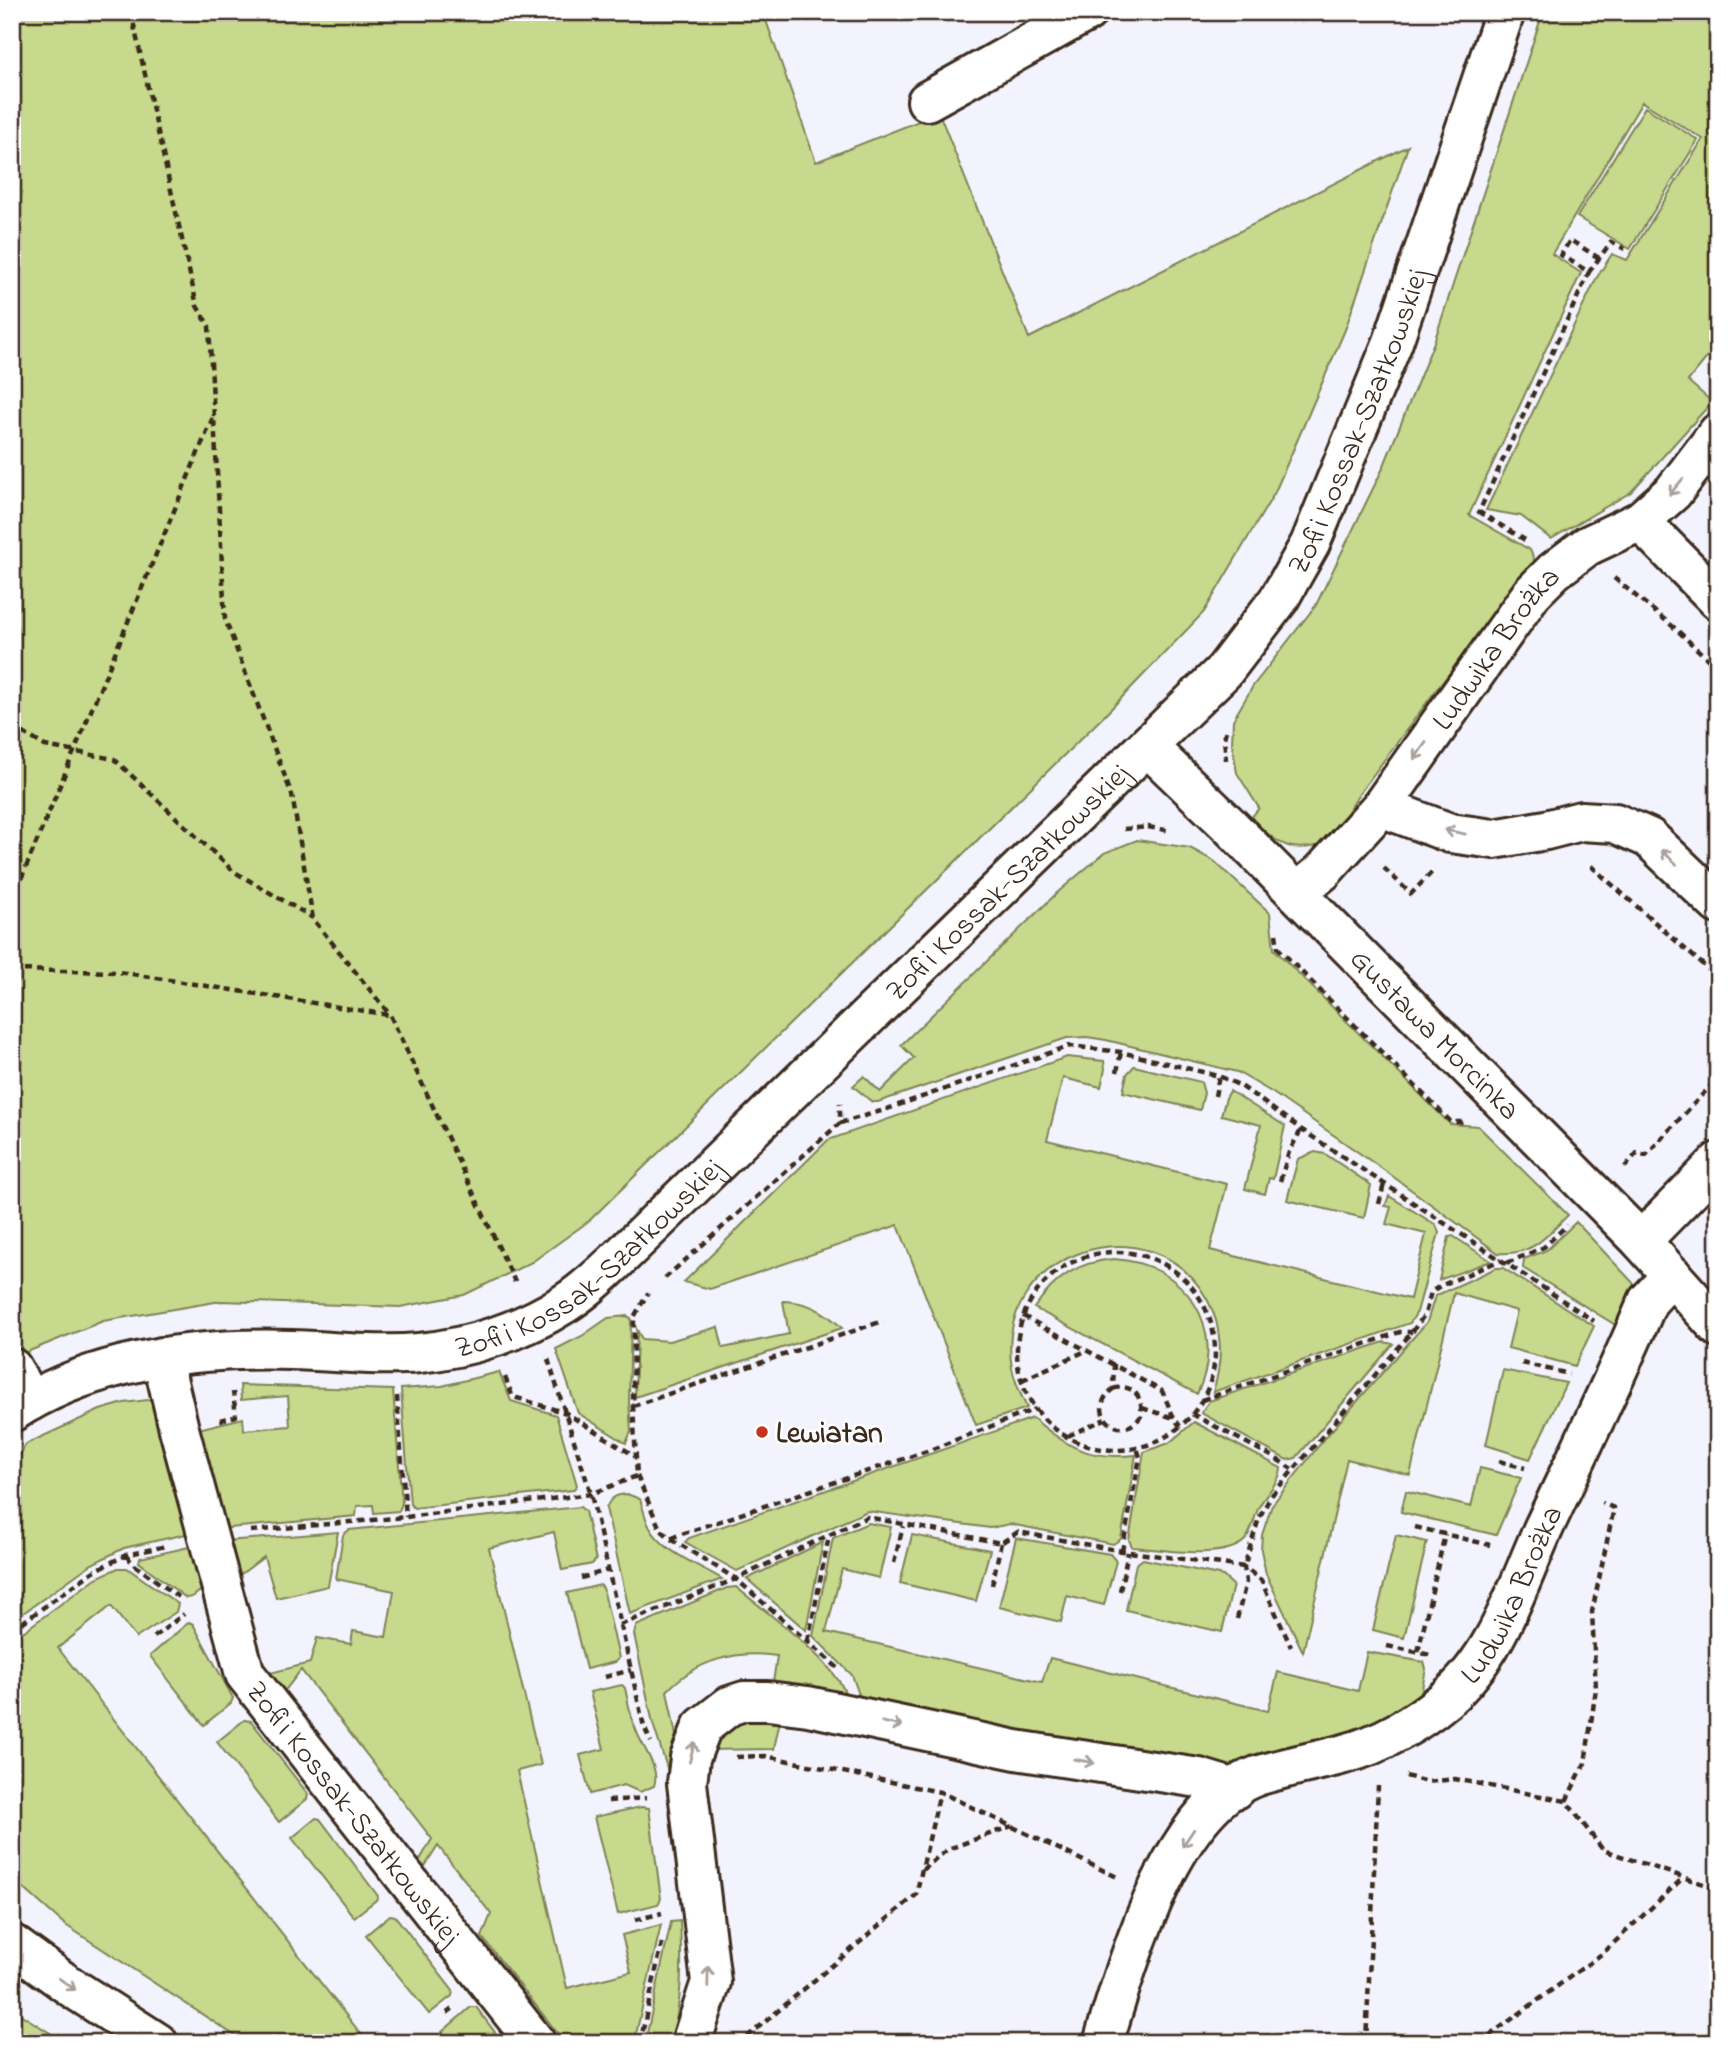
<svg xmlns="http://www.w3.org/2000/svg" width="1730" height="2055" viewBox="0 0 1730 2055" font-family="'Indie Flower',sans-serif">
	<style>
		.green { fill: #c6d98d; stroke: #808256; stroke-width: 2 }
		.lines { fill: none; stroke-linecap: round; stroke-linejoin: round }
		.minor-casing { stroke: #3b2a1e; stroke-width: 44 }
		.path { stroke: #3b2a1e; stroke-width: 4.5; stroke-dasharray: 7 5; stroke-linecap: butt }
		.minor { stroke: #fff; stroke-width: 38 }
		.oneway { stroke: #a79f9a }
		.poi-dot { fill: #c8321e; stroke: #fff; stroke-width: 2.5 }
		.labels { text-anchor: middle; stroke-width: 5; stroke-linejoin: round; paint-order: stroke }
		.street-label { font-size: 30px; fill: #3b2a1e; stroke: #fff }
		.poi-label { font-size: 30px; font-weight: bold; fill: #3b2a1e; stroke: #fff; text-anchor: start }
	</style>
	<rect width="100%" height="100%" fill="#f2f3fd"/>
	<filter id="ink" filterUnits="userSpaceOnUse"><feTurbulence type="fractalNoise" baseFrequency=".0143" numOctaves="2"/><feDisplacementMap in="SourceGraphic" scale="14" xChannelSelector="R" yChannelSelector="G"/><feConvolveMatrix kernelMatrix="1 2 1 2 8 2 1 2 1" color-interpolation-filters="sRGB"/></filter>
	<g filter="url(#ink)">
		<path class="green" d="M12,12H763L816,162L939,113L1029,338L1408,146L1345,330L1275,492L1204,612L1104,716L589,1221L532,1262L464,1295L400,1307L221,1301L103,1321L22,1354L12,1343Z
			M1543,12H1718V344L1688,381L1712,402L1631,492L1551,539L1521,516L1486,510L1596,279L1612,254L1627,260L1703,139L1642,102L1552,254L1581,273L1469,515L1530,550L1538,568L1439,686L1359,794L1328,843C1287,855 1280,844 1250,819L1259,808L1237,773L1232,744L1233,720L1253,686L1316,605L1383,468L1434,342Z
			M1645,107L1698,140L1630,249L1577,217Z
			M1137,840L1190,848L1214,861L1270,913L1274,949L1450,1124L1478,1126L1568,1215C1546,1237 1532,1256 1498,1253L1388,1173L1273,1093L1237,1072L1106,1040L1087,1037L1067,1038L878,1102H872L853,1086L864,1076L880,1092L914,1058L901,1045L1058,892L1104,853Z
			M1067,1057L1104,1061L1105,1069L1101,1087L1063,1078L1047,1140L1227,1184L1210,1250L1410,1299L1426,1234L1386,1224L1391,1207L1385,1206L1389,1196L1436,1225L1439,1233L1417,1312L1410,1323L1213,1392C1223,1361 1223,1327 1207,1299C1151,1198 992,1253 1012,1368C1015,1383 1021,1395 1027,1408L976,1425L898,1225L710,1289L684,1282L828,1140Z
			M1134,1066L1201,1082L1204,1093L1200,1110L1123,1092L1127,1074Z
			M1230,1091L1285,1126L1273,1179L1269,1178L1265,1194L1245,1189L1261,1125L1221,1115L1226,1098Z
			M1315,1152L1325,1154L1371,1185L1364,1218L1287,1200L1298,1159Z
			M1576,1222L1637,1287L1622,1329L1523,1268L1524,1259L1547,1250Z
			M1453,1236L1491,1261L1439,1280L1449,1237Z
			M1114,1259C1185,1263 1229,1328 1197,1394L1034,1308C1055,1278 1077,1262 1114,1259Z
			M1496,1268H1503L1594,1326L1575,1366L1508,1348L1517,1311L1454,1293L1410,1475L1347,1459L1303,1652L1266,1574L1261,1550L1262,1535L1272,1505L1325,1438L1427,1322L1435,1296Z
			M783,1301C807,1301 826,1312 842,1328L635,1397L637,1330L642,1339L669,1341L718,1327L723,1348L789,1334Z
			M627,1316L631,1318L629,1401L631,1432L626,1443L578,1413L556,1349L582,1336L608,1318Z
			M1384,1342L1393,1344L1296,1458L1287,1460L1201,1413L1209,1401Z
			M1503,1370L1566,1383L1530,1459L1486,1445Z
			M499,1372L511,1401L556,1415L577,1485L573,1490L414,1508L410,1504L401,1389L442,1386Z
			M240,1385L393,1390L402,1503L399,1511L374,1513L373,1505L357,1506L356,1516L219,1529L190,1431L243,1418L244,1430L290,1426L288,1396L241,1400Z
			M155,1399L195,1532L124,1548L90,1565L12,1621V1470L26,1444L100,1410L124,1403Z
			M1033,1418C1068,1448 1089,1460 1136,1455L1121,1539L1113,1544L1010,1524L990,1528L867,1511L737,1571L685,1542L689,1538Z
			M1194,1422L1281,1468C1281,1480 1266,1494 1260,1505C1254,1515 1253,1531 1245,1540C1225,1561 1159,1549 1132,1547L1129,1540L1144,1452L1169,1443Z
			M1480,1468L1521,1478L1496,1535L1401,1512L1406,1491L1471,1507Z
			M627,1494L640,1499C643,1508 645,1518 649,1526C662,1552 699,1565 722,1579L630,1614L606,1508C611,1497 615,1495 627,1494Z
			M580,1507L585,1511L596,1560L592,1564L562,1570L554,1532L489,1548L541,1765L517,1771L567,1988L631,1972L622,1935L661,1925L634,2043H556L559,2035L482,1937L491,1914L438,1846L418,1877L414,1870L432,1839L301,1670L279,1698L262,1675L310,1663L317,1638L351,1644L353,1631L386,1637L394,1591L336,1579L343,1535L349,1530Z
			M868,1523L891,1527L879,1578L842,1569L826,1632L1042,1682L1050,1658L1268,1711L1278,1672L1358,1691L1367,1652L1424,1662L1426,1669L1419,1703L1401,1718L1255,1765L1228,1766L1087,1750L862,1703L852,1675L813,1636L833,1538Z
			M338,1532L328,1586L276,1598L264,1557L233,1580L226,1541Z
			M912,1535L990,1550L976,1601L900,1583Z
			M1396,1535L1427,1542L1404,1638L1373,1630Z
			M1016,1538L1110,1554L1116,1561L1104,1605L1067,1596L1061,1622L999,1607Z
			M823,1542L806,1630L747,1579Z
			M198,1545L207,1586L192,1597L186,1598L139,1562L140,1558Z
			M1143,1559L1223,1576L1233,1585L1222,1632L1126,1610L1136,1564Z
			M118,1568H127L178,1604L176,1612L136,1638L111,1606L58,1648L368,2043H246L64,1924L12,1878V1640L96,1578Z
			M600,1585L603,1588L619,1658L615,1662L586,1669L567,1593Z
			M736,1587C763,1610 836,1662 846,1695L772,1689L777,1656C736,1650 696,1660 667,1691L678,1745V1769L668,1771L653,1724L634,1634L636,1626L727,1588Z
			M189,1622L193,1624L233,1698L231,1703L204,1725L150,1656Z
			M622,1685L625,1688C628,1701 630,1715 635,1727C640,1745 661,1767 654,1786L640,1792L624,1785L590,1794L580,1755L604,1749L590,1692Z
			M781,1715L774,1749L707,1750L738,1717Z
			M244,1720L251,1721L308,1794L307,1799L279,1822L217,1742Z
			M641,1807L649,1808L661,1899L658,1904L618,1914L594,1817Z
			M316,1818L320,1819L378,1896L376,1900L354,1917L292,1838Z
			M390,1915L395,1916L453,1991L452,1996L429,2014L366,1935Z
			M680,1921C682,1962 683,2003 670,2043H645L671,1922Z
			M471,2007H476L503,2043H450L442,2032Z
			M12,2009L66,2043H12Z"/>
		<g class="lines">
			<g class="minor-casing">
				<g id="minor">
					<path d="M927,101L1087,12"/>
					<path d="M1640,521L1718,600"/>
					<path id="s1" d="M1148,747L1229,825L1641,1241L1718,1327"/>
					<path id="s2" d="M1381,807L1532,593L1554,571L1587,546L1640,521L1673,492L1718,433"/>
					<path d="M1297,893L1322,872L1381,807L1450,833L1494,839L1546,830L1581,821L1615,823L1649,838L1718,904"/>
					<path d="M1641,1241L1718,1162"/>
					<path id="s3" d="M162,1357L179,1429L245,1674L536,2043"/>
					<path d="M12,1368L30,1401"/>
					<path id="s4" d="M12,1412C94,1359 197,1347 292,1350C334,1351 378,1357 419,1353C469,1348 522,1331 564,1304C582,1293 598,1278 613,1264L1224,671L1279,599L1310,544L1393,342L1505,12"/>
					<path d="M12,1944L71,1987L158,2043"/>
					<path d="M691,2043L711,1982L687,1783L690,1758L702,1727L729,1706L744,1701H768L808,1706L1016,1750L1199,1778L1235,1789"/>
					<path id="s5" d="M1103,2043C1127,1965 1171,1806 1257,1776C1285,1767 1315,1762 1344,1754C1380,1745 1417,1723 1446,1699C1498,1655 1517,1586 1544,1527C1579,1452 1616,1377 1648,1301L1672,1275"/>
				</g>
			</g>
			<path class="path" d="M131,12L197,306L209,326L225,619L292,795L313,919L390,1015L515,1282
				M1599,258L1570,240L1561,255L1589,272L1611,242L1625,249
				M1525,540L1479,512L1589,272
				M1614,578L1676,629L1718,669
				M12,726L45,746L114,759L233,871L313,918
				M1226,731L1224,738L1226,760
				M1124,829L1148,827L1171,831
				M1591,866L1718,978
				M1384,868L1411,894L1432,872
				M12,901L213,417
				M1276,934L1278,948L1451,1122H1463
				M12,970L119,972L389,1015
				M1117,1072L1121,1052
				M1215,1096L1219,1076
				M840,1123L881,1111L1070,1046L1121,1052L1219,1076L1241,1086L1302,1130L1594,1321
				M1625,1167L1637,1153L1646,1155L1718,1078
				M1280,1181L1289,1152L1301,1130
				M1379,1204L1384,1184
				M1017 1351a99 99 0 1 1 198 0a99 99 0 1 1-198 0Z
				M1507,1263L1544,1247L1567,1225
				M665,1278L840,1123V1103
				M1023,1316L1162,1391L1174,1418L1180,1426
				M548,1359L591,1494L644,1727L651,1742
				M1522,1363L1569,1374
				M505,1377L512,1395L517,1398L566,1413L635,1456
				M1022,1380L1088,1350
				M1113,1389C1132,1382 1144,1397 1141,1416C1122,1445 1083,1412 1113,1389L1114,1364
				M397,1396L406,1517
				M1202,1400L1400,1332H1412
				M633,1406L883,1321
				M1142,1408L1174,1418
				M1192,1414L1275,1458L1292,1469
				M220,1420L236,1416L233,1392
				M1068,1436L1105,1419
				M1499,1461L1525,1468
				M637,1476L660,1529L670,1538L927,1451L1036,1409
				M1415,1527L1490,1545
				M251,1531L406,1517L591,1494L637,1476L633,1406L634,1317L648,1293
				M671,1539L736,1579L838,1668
				M1122,1551L1140,1457L1137,1448
				M126,1556L136,1566L180,1598
				M894,1563L903,1526
				M581,1578L608,1570
				M992,1585L1001,1543
				M1120,1591L1128,1552
				M1237,1619L1246,1582L1244,1567L1261,1580L1291,1647
				M620,1625L736,1579L867,1517L1001,1543L1018,1532L1122,1551L1244,1567L1259,1518L1271,1496L1412,1332L1425,1314L1431,1292L1440,1286L1501,1260
				M12,1630L94,1571L126,1555L166,1546
				M154,1637L184,1614
				M808,1641L829,1536
				M1387,1646L1431,1655
				M1418,1652L1445,1534
				M605,1677L631,1670
				M736,1757L765,1756L940,1792L1117,1877
				M1406,1776L1427,1782L1455,1779L1566,1801L1603,1850L1718,1889
				M608,1801L646,1798
				M1566,1801L1585,1763L1596,1689L1592,1612L1614,1508L1602,1503
				M922,1870L948,1849L1012,1826
				M635,1920L662,1913
				M447,2013L455,2007
				M737,2042H741L916,1895L940,1792
				M640,2043L662,1943
				M1366,2043L1378,1786
				M1479,2043L1603,1953L1683,1878"/>
			<use href="#minor" class="minor"/>
		</g>
		<defs><path id="oneway-shaft" d="M-6 0H5M1.5-3L5.5 0L1.5 3" fill="none" stroke-width="1.6" stroke-linecap="round" stroke-linejoin="round" transform="scale(1.75)"/></defs>
		<g class="oneway">
			<use href="#oneway-shaft" transform="translate(1676 487) rotate(130)"/>
			<use href="#oneway-shaft" transform="translate(1420 751) rotate(125)"/>
			<use href="#oneway-shaft" transform="translate(1455 832) rotate(-168)"/>
			<use href="#oneway-shaft" transform="translate(1669 857) rotate(-136)"/>
			<use href="#oneway-shaft" transform="translate(892 1724) rotate(12)"/>
			<use href="#oneway-shaft" transform="translate(692 1752) rotate(-76)"/>
			<use href="#oneway-shaft" transform="translate(1084 1761) rotate(10)"/>
			<use href="#oneway-shaft" transform="translate(1188 1838) rotate(124)"/>
			<use href="#oneway-shaft" transform="translate(708 1977) rotate(-89)"/>
			<use href="#oneway-shaft" transform="translate(67 1984) rotate(35)"/>
		</g>
	</g>
	<circle class="poi-dot" cx="762" cy="1432" r="7"/>
	<g class="labels">
		<g class="street-label">
			<text dy="10" stroke="none"><textPath href="#s4" startOffset="1773">Zofii Kossak-Szatkowskiej</textPath></text>
			<text dy="10" stroke="none"><textPath href="#s2" startOffset="196">Ludwika Brożka</textPath></text>
			<text dy="10" stroke="none"><textPath href="#s4" startOffset="1185">Zofii Kossak-Szatkowskiej</textPath></text>
			<text dy="10" stroke="none"><textPath href="#s1" startOffset="406">Gustawa Morcinka</textPath></text>
			<text dy="10" stroke="none"><textPath href="#s4" startOffset="618">Zofii Kossak-Szatkowskiej</textPath></text>
			<text dy="10" stroke="none"><textPath href="#s5" startOffset="649">Ludwika Brożka</textPath></text>
			<text dy="10" stroke="none"><textPath href="#s3" startOffset="504">Zofii Kossak-Szatkowskiej</textPath></text>
		</g>
		<g class="poi-label">
			<text x="776" y="1442">Lewiatan</text>
		</g>
	</g>
	<rect width="1730" height="2055" fill="none" stroke="#fff" stroke-width="42"/>
	<rect x="21" y="21" width="1688" height="2013" fill="none" stroke="#3b2a1e" stroke-width="2.5" filter="url(#ink)"/>
</svg>
